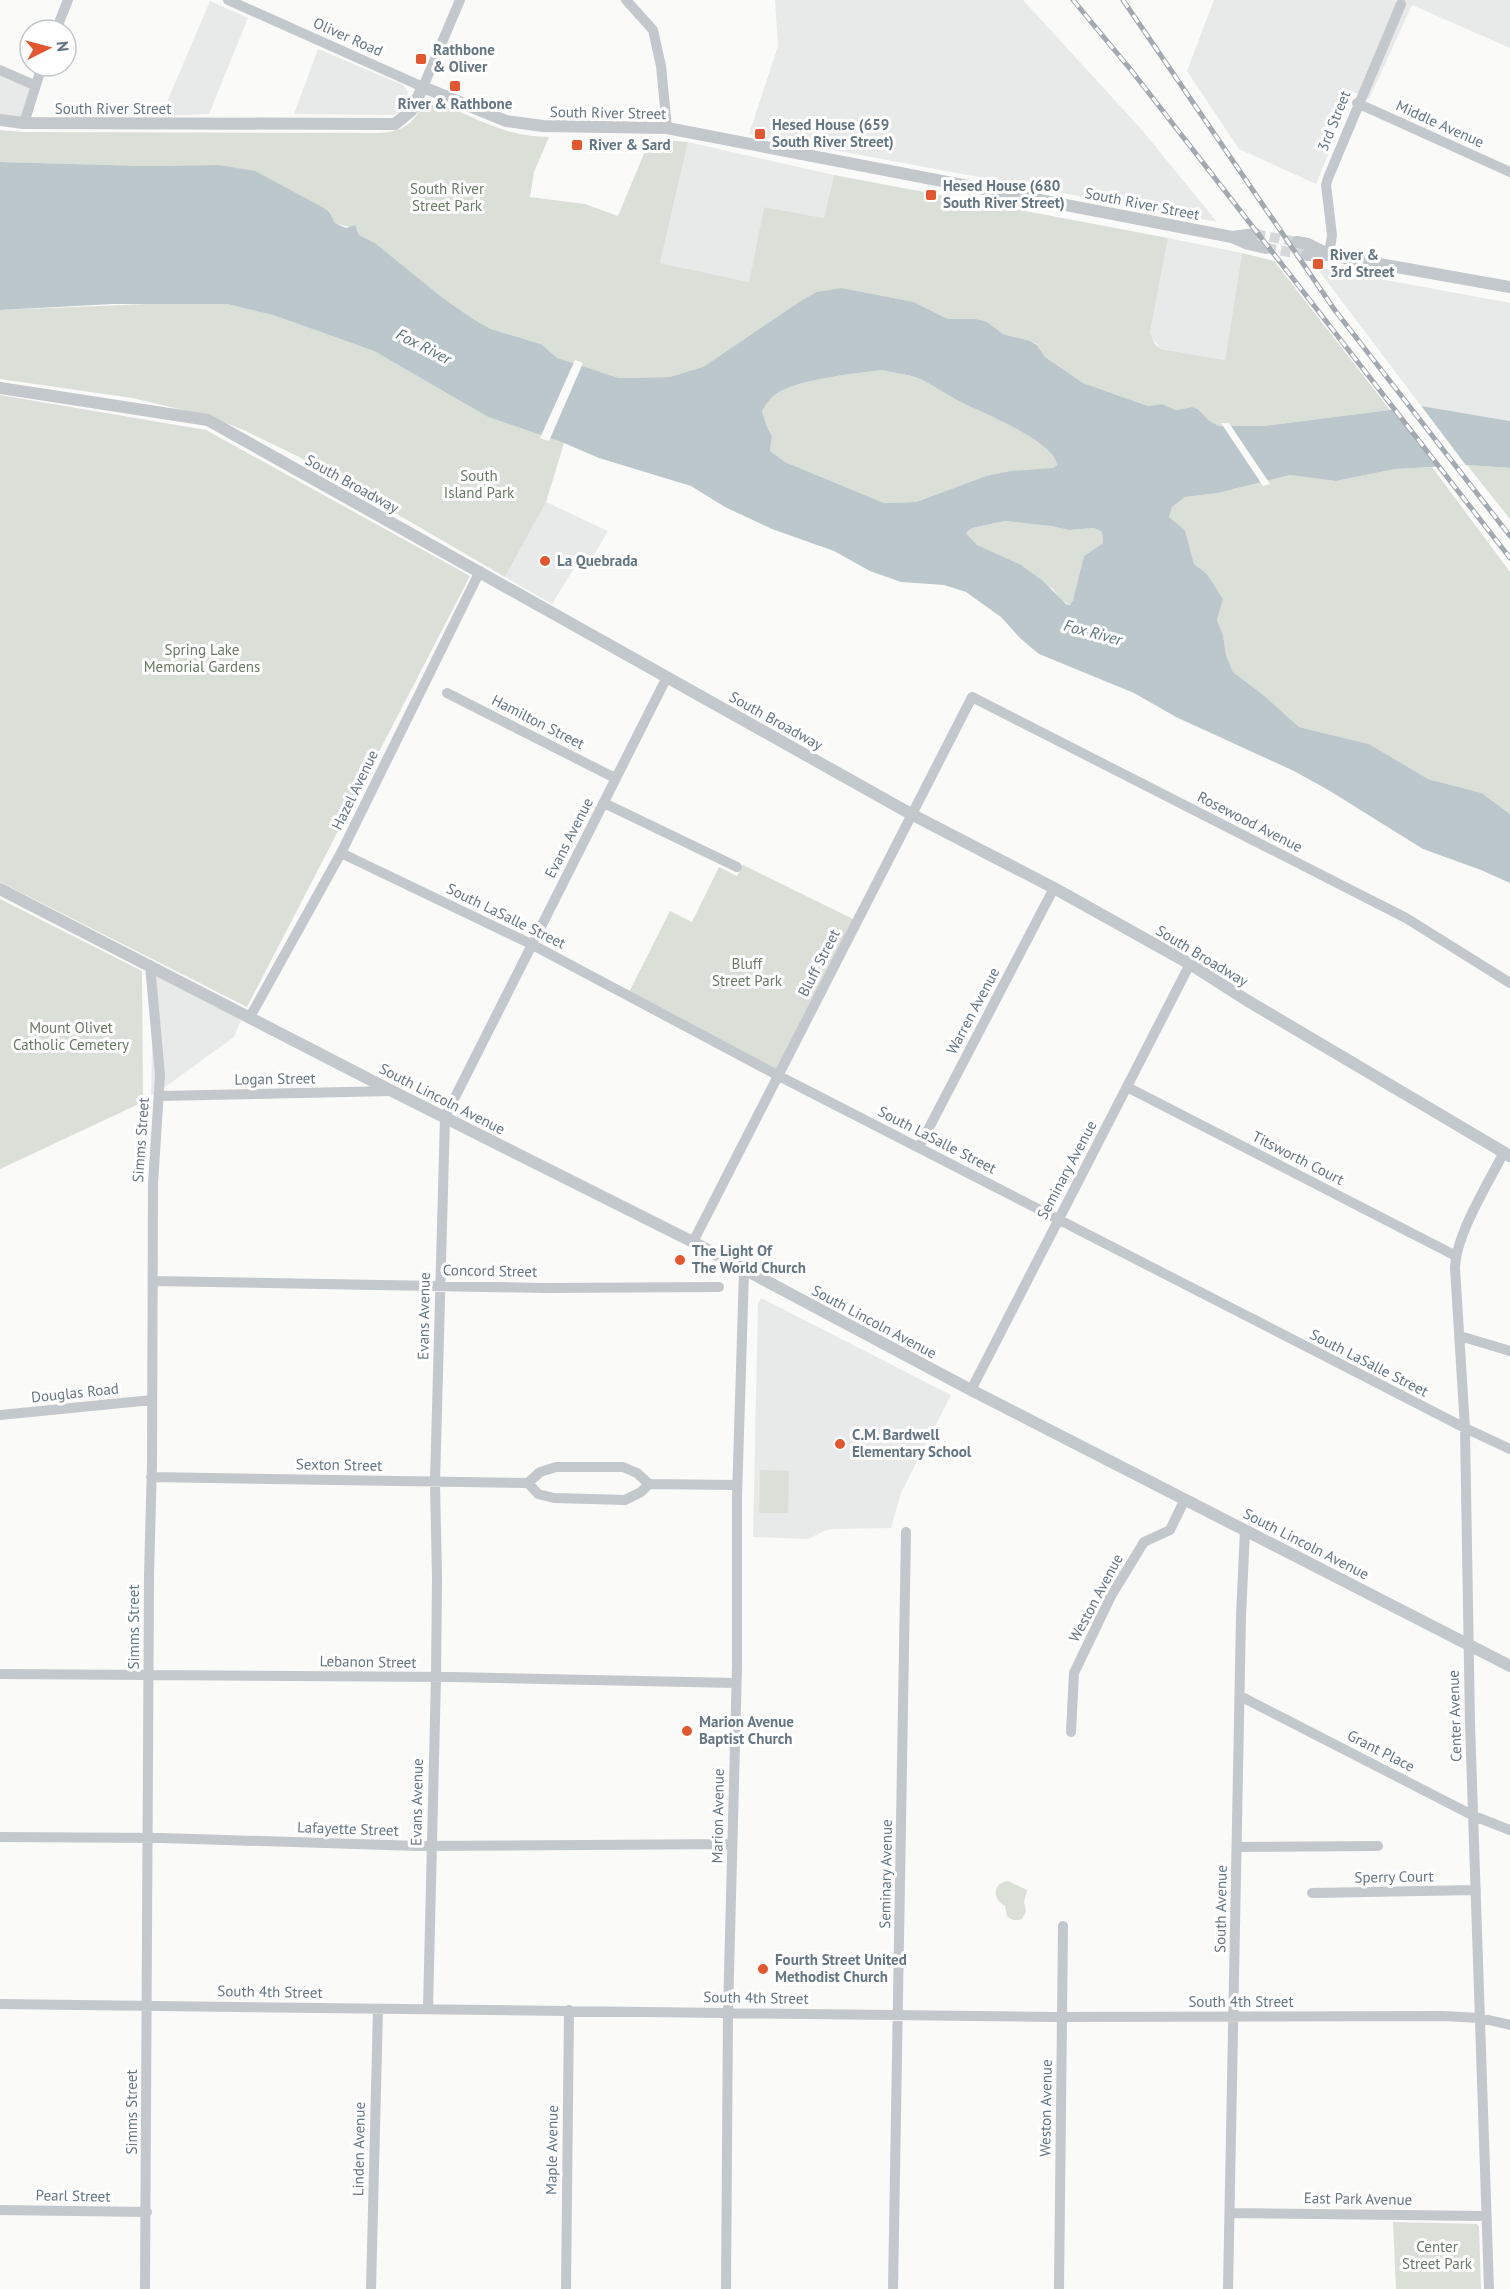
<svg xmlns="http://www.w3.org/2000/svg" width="1510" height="2289" viewBox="0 0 1510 2289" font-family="'PT Sans',sans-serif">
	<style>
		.built { fill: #e8e9e9 }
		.green { fill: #dadfd7 }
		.water { fill: #bbc7cb; fill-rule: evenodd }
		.pier { fill: #fafaf8 }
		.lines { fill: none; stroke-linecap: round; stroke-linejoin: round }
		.minor-tunnel { stroke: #d5d9db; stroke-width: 10; stroke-dasharray: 10 5; stroke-linecap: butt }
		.minor { stroke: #c3c8cc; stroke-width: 10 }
		.tertiary { stroke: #c3c8cc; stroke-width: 12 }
		.rail-casing { stroke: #a2aab0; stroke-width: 5 }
		.rail { stroke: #fff; stroke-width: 3; stroke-dasharray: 9; stroke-linecap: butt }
		.poi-dot { fill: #e4572e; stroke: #fff; stroke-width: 2 }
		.labels { text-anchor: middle; stroke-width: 6; stroke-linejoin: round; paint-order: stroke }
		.street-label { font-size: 15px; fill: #657683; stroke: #fff }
		.poi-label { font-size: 15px; font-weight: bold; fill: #657683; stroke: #fff; text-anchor: start }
		.park-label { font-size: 15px; fill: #687a64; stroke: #fff }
		.water-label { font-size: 16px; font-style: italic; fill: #60757c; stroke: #fff }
	</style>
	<rect width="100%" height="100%" fill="#fafaf8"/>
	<path class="built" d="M775,0H1023L1142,130L1217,222L749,134L778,46Z
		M1214,0H1510V48L1412,5L1369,99L1354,92L1316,184L1239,149L1187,71Z
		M210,1L248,18L209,114L161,116Z
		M318,49L403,85L408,92L405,106L400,112L393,115L294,114Z
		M0,72L32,86L23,122L0,118Z
		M688,142L834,175L824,218L764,207L749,282L660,263Z
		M1168,238L1242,253L1225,360L1161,349L1152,338L1150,333Z
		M1316,267L1510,303V421L1421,406Z
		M546,502L608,531L590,562L576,565L552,604L505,577Z
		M154,971L242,1018L234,1037L154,1095H151Z
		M761,1298L951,1395L901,1493L891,1528L834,1529L826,1530L808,1539L753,1537L758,1304Z"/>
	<path class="green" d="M436,102C476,117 504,137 549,137L534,172L530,197L585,204L618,216L650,139L688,142L660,263L749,282L764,207L824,218L834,175L1168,238L1150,333L1155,344L1161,349L1225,360L1242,253L1274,261L1390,410L1264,426H1219L1209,422L1198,409L1192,407L1176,410L1162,404L1148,406L1083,383L1045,357L1037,344L1030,341L1003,334L986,322L948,319L914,302L842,288L799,302L703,367L670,377L619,378L556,358L541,344L491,329L473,319L443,298L375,243L359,235L357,229L335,223L330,213L218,165L146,166L0,162V130L23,132L378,133C398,132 412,127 420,108Z
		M173,303L227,304L273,315L374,351L488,417L564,443L546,502L505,577L299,457L246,431L209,416L132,398L0,379V310Z
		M882,370C893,373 906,374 918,378C932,384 945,394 959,401C981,412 1053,439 1057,465L1053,468L986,476L916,502L884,503L785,462L770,451L772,436L767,427L762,411C767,403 772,395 781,391C808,378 852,374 882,370Z
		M0,395L206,430L470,576L247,1007L0,882Z
		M1467,465L1510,468V519Z
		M1432,467L1510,572V814L1482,793L1428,779L1369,744L1299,727L1261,693L1233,672L1226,655L1223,635L1217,620L1223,599L1207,574L1194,564L1185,530L1169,517L1172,507L1185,497L1218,493L1290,475L1336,481L1395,469Z
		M1005,521L1051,526L1069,530L1094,528L1102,532L1103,543L1084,556L1073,600L1070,605L1061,600L1053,589L977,545L966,533L972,528Z
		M743,865L857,921L779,1076L627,996L670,911L692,922L719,867L737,876Z
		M0,899L142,971L143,1102L0,1169Z
		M760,1470L789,1471L788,1513H759Z
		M1008,1881L1027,1890L1024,1902L1026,1912L1022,1919C1016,1921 1012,1921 1007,1916L1005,1906C992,1899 992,1883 1008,1881Z
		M1393,2222L1477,2224L1479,2227L1481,2289H1396Z"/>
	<path class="water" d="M0,162L146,166L218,165L255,171L324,208L330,213L335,223L346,228L355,225L359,235L375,243L443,298L473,319L491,329L541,344L557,358L619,378L670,377L703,367L799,302L817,292L842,288L914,302L948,319H975L987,322L1003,334L1030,341L1037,345L1045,357L1083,383L1148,406L1162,404L1176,410L1192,407L1198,409L1209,421L1219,426H1264L1421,406L1510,421V468L1467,465L1395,469L1336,481L1290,475L1218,493L1185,497L1172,507L1169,517L1185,530L1194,564L1207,574L1223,599L1217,620L1223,635L1226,655L1233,672L1261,693L1299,727L1369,744L1428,779L1482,793L1510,814V883L1481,870L1423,849L1330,791L1294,771L1176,717L1134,693L1039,654L1021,639L1001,617L966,592L944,585L901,582L870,571L834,551L772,529L725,507L691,486L599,458L564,443L488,417L374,351L273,315L227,304H113L0,310ZM882,370C893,373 907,374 918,378C932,384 945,394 959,401C980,412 1054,440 1057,465L1053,468L1011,471L986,476L916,502L884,503L785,462L770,451L772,436L767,427L762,411C767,403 772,395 781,391C808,378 852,374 882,370ZM1005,521L1051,526L1069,530L1094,528L1102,532L1103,543L1084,556L1073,600L1070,605L1066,604L1043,581L1021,565L977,545L966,533L972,528Z"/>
	<path class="pier" d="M575,360L583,363L549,441L540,438Z
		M1419,403L1468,468L1441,469L1392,407Z
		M1221,423H1229L1270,484L1263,486Z"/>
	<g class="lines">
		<path class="minor-tunnel" d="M1255,234L1297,242
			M1266,248L1307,255"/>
		<path class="minor" d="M228,0L423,87L460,0
			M626,0L653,30L661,66L667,128
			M56,30L68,0
			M0,70L34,85
			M1357,103L1510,172
			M24,123L42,66
			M1329,255L1332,235L1326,185L1328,178L1401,4
			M447,693L615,778
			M604,803L737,867
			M341,853L531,944L779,1076L1465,1428L1510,1449
			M250,1017L341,853L480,571
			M1127,1087L1456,1256
			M159,1096L392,1091
			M919,1147L1054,888
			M693,1242L972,697L1406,918L1510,983
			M153,1281L545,1288L719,1287
			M1460,1336L1510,1351
			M971,1390L1190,964
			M0,1415L152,1400
			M151,1477L528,1483L540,1472L556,1467H623L637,1473L649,1484L737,1485
			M528,1483L538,1494L554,1498L625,1500L641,1492L649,1484
			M0,1674L450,1677L736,1683
			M1240,1696L1474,1816L1510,1830
			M1071,1732L1074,1673L1111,1596L1144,1542L1170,1530L1185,1499
			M0,1837L162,1838L419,1846L732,1844
			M1237,1847L1378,1846
			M1312,1893L1476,1890
			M0,2004L1053,2017L1443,2016L1480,2018L1510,2025
			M428,2008L436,1677L437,1578L435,1482L445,1117L667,677
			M0,2210L147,2212
			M1230,2213L1486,2216
			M145,2289L149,1576L152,1463L153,1184L160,1075L150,965
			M371,2289L378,2009
			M566,2289L569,2010
			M726,2289L728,2012L737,1667V1497L744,1271
			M893,2289L906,1532
			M1059,2289L1063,1926
			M1228,2289L1241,1616L1245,1530
			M1489,2289L1470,1724L1465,1428L1455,1268C1456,1234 1488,1184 1504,1152"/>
		<path class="tertiary" d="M0,120L24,123L395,124L411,111L423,87L506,121L543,126L667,128L1232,237L1248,244L1266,248
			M1232,237L1255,234
			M1297,242L1308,244L1328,254
			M1307,255H1329L1510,287
			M0,388L208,420L911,814L1054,888L1190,964L1248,1001L1510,1156
			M0,889L392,1091L693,1242L971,1390L1510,1666"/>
		<g class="rail-casing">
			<path id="rail" d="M1073,0L1131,70L1510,558
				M1123,0L1334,309L1510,536"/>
		</g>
		<use href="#rail" class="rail"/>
	</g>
	<g class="poi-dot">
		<rect x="415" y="53" width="12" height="12" rx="3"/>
		<rect x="449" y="80" width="12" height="12" rx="3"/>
		<rect x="754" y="128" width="12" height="12" rx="3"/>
		<rect x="571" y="139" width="12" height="12" rx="3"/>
		<rect x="925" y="189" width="12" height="12" rx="3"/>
		<rect x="1312" y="258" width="12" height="12" rx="3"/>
		<circle cx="545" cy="561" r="6"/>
		<circle cx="680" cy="1260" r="6"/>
		<circle cx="840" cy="1444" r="6"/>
		<circle cx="687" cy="1731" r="6"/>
		<circle cx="763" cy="1969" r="6"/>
	</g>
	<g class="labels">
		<g class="street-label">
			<text transform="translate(348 37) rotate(24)" y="5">Oliver Road</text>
			<text x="113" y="114">South River Street</text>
			<text transform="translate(608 113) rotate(1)" y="5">South River Street</text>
			<text transform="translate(1334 121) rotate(-68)" y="5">3rd Street</text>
			<text transform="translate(1440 124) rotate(24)" y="5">Middle Avenue</text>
			<text transform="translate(1142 204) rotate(11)" y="5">South River Street</text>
			<text transform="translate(352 484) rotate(29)" y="5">South Broadway</text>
			<text transform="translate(776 721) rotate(29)" y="5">South Broadway</text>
			<text transform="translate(538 722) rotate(27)" y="5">Hamilton Street</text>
			<text transform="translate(355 790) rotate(-64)" y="5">Hazel Avenue</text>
			<text transform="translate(1250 822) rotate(27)" y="5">Rosewood Avenue</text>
			<text transform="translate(569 838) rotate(-63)" y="5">Evans Avenue</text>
			<text transform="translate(506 916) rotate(26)" y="5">South LaSalle Street</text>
			<text transform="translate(1202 956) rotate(31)" y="5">South Broadway</text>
			<text transform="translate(819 963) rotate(-63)" y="5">Bluff Street</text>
			<text transform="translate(973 1011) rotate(-62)" y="5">Warren Avenue</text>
			<text transform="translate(275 1079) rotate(-1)" y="5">Logan Street</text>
			<text transform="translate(442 1099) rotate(27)" y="5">South Lincoln Avenue</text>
			<text transform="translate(141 1140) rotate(-86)" y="5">Simms Street</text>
			<text transform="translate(937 1140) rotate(27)" y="5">South LaSalle Street</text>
			<text transform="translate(1298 1158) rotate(27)" y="5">Titsworth Court</text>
			<text transform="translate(1067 1170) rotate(-62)" y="5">Seminary Avenue</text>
			<text transform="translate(490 1271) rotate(1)" y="5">Concord Street</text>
			<text transform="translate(424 1316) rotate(-89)" y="5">Evans Avenue</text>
			<text transform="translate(874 1322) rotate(28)" y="5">South Lincoln Avenue</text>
			<text transform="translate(1369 1363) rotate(27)" y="5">South LaSalle Street</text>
			<text transform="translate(75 1393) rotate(-6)" y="5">Douglas Road</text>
			<text transform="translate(339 1465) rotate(1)" y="5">Sexton Street</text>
			<text transform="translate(1306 1544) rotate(27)" y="5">South Lincoln Avenue</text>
			<text transform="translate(1096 1598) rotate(-62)" y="5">Weston Avenue</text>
			<text transform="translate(134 1627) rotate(-90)" y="5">Simms Street</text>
			<text transform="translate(368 1662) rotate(1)" y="5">Lebanon Street</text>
			<text transform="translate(1455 1716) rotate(-92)" y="5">Center Avenue</text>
			<text transform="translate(1381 1751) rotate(27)" y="5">Grant Place</text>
			<text transform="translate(417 1802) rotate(-89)" y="5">Evans Avenue</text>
			<text transform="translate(718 1816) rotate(-89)" y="5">Marion Avenue</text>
			<text transform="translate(348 1829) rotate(2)" y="5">Lafayette Street</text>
			<text transform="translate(886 1874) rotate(-89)" y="5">Seminary Avenue</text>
			<text transform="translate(1394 1877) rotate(-1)" y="5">Sperry Court</text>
			<text transform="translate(1221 1909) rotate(-89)" y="5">South Avenue</text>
			<text transform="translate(270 1992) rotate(1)" y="5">South 4th Street</text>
			<text transform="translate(756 1998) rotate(1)" y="5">South 4th Street</text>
			<text x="1241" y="2007">South 4th Street</text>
			<text transform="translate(1046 2108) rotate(-89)" y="5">Weston Avenue</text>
			<text transform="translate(132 2112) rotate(-90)" y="5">Simms Street</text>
			<text transform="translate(359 2149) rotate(-89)" y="5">Linden Avenue</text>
			<text transform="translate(552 2150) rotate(-89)" y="5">Maple Avenue</text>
			<text transform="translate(73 2196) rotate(1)" y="5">Pearl Street</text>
			<text transform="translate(1358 2199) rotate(1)" y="5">East Park Avenue</text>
		</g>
		<g class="poi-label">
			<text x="433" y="55">Rathbone<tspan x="433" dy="17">&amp; Oliver</tspan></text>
			<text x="455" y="109" text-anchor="middle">River &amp; Rathbone</text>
			<text x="772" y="130">Hesed House (659<tspan x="772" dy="17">South River Street)</tspan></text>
			<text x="589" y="150">River &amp; Sard</text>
			<text x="943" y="191">Hesed House (680<tspan x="943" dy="17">South River Street)</tspan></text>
			<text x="1330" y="260">River &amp;<tspan x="1330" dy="17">3rd Street</tspan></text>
			<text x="557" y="566">La Quebrada</text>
			<text x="692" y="1256">The Light Of<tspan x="692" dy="17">The World Church</tspan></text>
			<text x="852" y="1440">C.M. Bardwell<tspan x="852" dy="17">Elementary School</tspan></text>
			<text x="699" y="1727">Marion Avenue<tspan x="699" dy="17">Baptist Church</tspan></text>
			<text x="775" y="1965">Fourth Street United<tspan x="775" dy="17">Methodist Church</tspan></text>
		</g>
		<g class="park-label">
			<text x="447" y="194">South River<tspan x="447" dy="17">Street Park</tspan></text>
			<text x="479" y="481">South<tspan x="479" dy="17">Island Park</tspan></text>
			<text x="202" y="655">Spring Lake<tspan x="202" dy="17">Memorial Gardens</tspan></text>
			<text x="747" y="969">Bluff<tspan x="747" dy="17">Street Park</tspan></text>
			<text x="71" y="1033">Mount Olivet<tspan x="71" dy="17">Catholic Cemetery</tspan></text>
			<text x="1437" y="2252">Center<tspan x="1437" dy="17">Street Park</tspan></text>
		</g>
		<g class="water-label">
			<text transform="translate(424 346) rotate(27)" y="6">Fox River</text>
			<text transform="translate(1093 632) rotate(15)" y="6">Fox River</text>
		</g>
	</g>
	<g transform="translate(48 48) rotate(84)"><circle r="28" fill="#ffffff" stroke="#c1c8cd" stroke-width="1.5"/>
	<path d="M0-4.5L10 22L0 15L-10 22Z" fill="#e4572e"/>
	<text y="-9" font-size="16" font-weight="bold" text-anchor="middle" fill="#657683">N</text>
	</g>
</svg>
